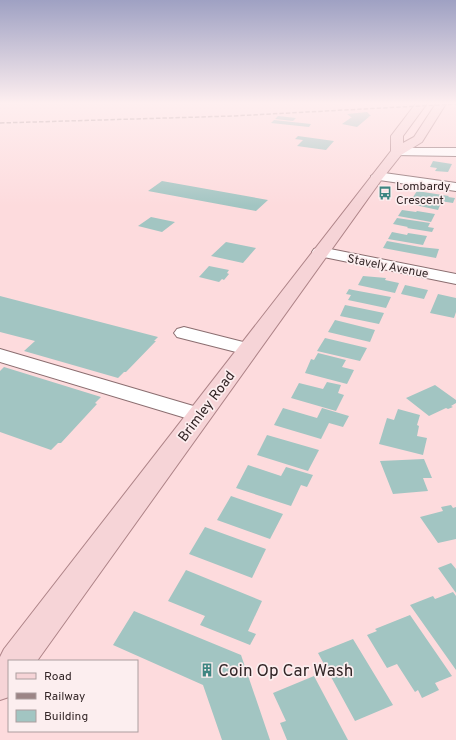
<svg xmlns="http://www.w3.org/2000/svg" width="456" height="740" viewBox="0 0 456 740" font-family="Overpass,sans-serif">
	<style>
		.building { fill: #a2c5c2 }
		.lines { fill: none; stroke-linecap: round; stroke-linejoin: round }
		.minor-casing { stroke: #8b6e70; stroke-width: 2 }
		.major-casing { stroke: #ae8488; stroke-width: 2 }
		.minor { fill: #fff; fill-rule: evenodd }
		.major { fill: #f6d4d7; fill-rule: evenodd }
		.rail { stroke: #9c8586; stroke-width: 1.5; stroke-dasharray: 4.5 2; stroke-linecap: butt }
		.labels { text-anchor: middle; stroke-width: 3.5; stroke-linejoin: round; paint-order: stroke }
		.far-poi-label { font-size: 12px; fill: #332627; stroke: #fceeef; text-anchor: start }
		.far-street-label { font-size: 12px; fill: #332627; stroke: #fceeef }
		.street-label { font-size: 14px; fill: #332627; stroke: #fceeef }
		.near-poi-label { font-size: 17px; fill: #332627; stroke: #fceeef; text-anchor: start }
	</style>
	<rect width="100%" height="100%" fill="#fddbdd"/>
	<path class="building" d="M367,112L371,116L351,117L347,114Z
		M278,116L296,118L293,121L275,119Z
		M370,116L357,127L342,124L352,117Z
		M274,120L311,124L309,127L271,123Z
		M298,136L334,141L326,150L297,146L303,140L295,139Z
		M433,161L452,164L448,172L435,171L437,168L430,167Z
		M162,181L268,200L256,211L148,191Z
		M417,191L449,196L448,197L455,198L453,203L413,197Z
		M409,198L441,203L438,210L406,203Z
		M402,210L416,212L417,211L435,214L431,222L398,216Z
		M151,217L175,222L162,232L138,226Z
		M397,218L430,223L428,227L434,228L432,232L407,228L408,227L393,224Z
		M392,232L407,235L408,233L427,236L423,245L388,239Z
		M387,241L420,247L439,249L436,258L383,248Z
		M226,242L256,248L243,263L211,256Z
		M209,266L229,270L227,273L229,274L224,280L222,279L219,282L199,277Z
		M363,276L386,278L385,280L399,283L395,293L358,285Z
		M405,285L428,290L424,299L401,294Z
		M349,289L353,290L391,297L386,308L348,300L351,295L346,294Z
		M438,294L456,298V312L454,318L430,313Z
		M0,296L158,337L154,341H156L126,372H124L118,378L24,351L35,341L0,332Z
		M345,305L384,313L379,324L340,316Z
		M335,320L375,330L370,342L328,332Z
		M325,338L367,348L360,361L317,351Z
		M318,353L346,360L342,367L354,370L347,384L305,373L311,359L314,360Z
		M4,367L101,397L95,403L97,404L61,443H58L51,450L0,432V371Z
		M327,382L341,385L338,393L344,395L336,411L291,398L299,383L323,389Z
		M435,385L456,400V403L451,406L453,407L448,409L446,408L429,416L406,398Z
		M283,408L317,418L322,408L349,416L343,427L329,423L321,439L274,425Z
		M398,409L420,415L417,425L419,426L417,436L427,438L423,455L379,444L387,418L394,420Z
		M267,435L319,450L308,471L257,455Z
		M424,459L432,478H423L428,491L393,494L380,461Z
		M248,465L281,476L286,467L313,475L307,487L301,485L291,506L236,488Z
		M231,496L283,514L270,539L217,520Z
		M451,505L453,508L456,507V539L438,543L420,517L443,511L441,507Z
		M205,527L266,549L252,578L189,554Z
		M451,563L456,569V593L438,568Z
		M186,570L262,601L248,631L256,634L250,645L200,625L205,616L168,601Z
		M453,592L456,596V670L410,605L433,596L435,599Z
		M134,611L241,655L270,740H222L203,685L113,645Z
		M410,615L452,676L435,683L439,690L422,698L418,690L415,692L397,664L387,668L367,635L377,631L375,629Z
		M353,639L393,705L355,721L318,653Z
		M314,676L348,740H287L280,723L286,721L273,693Z"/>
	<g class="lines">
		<g class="minor-casing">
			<path id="minor" d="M397,148H456V156L393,155L391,152Z
				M377,172L456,183V191L372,179L371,176Z
				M320,247L456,274V284L314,255L312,252L314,249Z
				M184,327L255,345L258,349L255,353L248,355L177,337L174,333L177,329Z
				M0,349L207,410L210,415L207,420L199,422L0,362Z"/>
		</g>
		<g class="major-casing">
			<path id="major" d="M417,102H428L403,136V143L414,137L437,102H447L422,142L401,155L382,179L37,661H9V697L0,700V657L4,649L391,151V136Z"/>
		</g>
		<use href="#minor" class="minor"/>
		<use href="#major" class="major"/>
		<path class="rail" d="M0,123L233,116L456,104"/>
	</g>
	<linearGradient id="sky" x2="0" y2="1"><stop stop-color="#9fa1c3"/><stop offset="0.5" stop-color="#feeff0"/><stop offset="1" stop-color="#feeff0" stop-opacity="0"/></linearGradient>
	<rect width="456" height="206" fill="url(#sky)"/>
	<defs>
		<g id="bus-bare" transform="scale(1.08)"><path d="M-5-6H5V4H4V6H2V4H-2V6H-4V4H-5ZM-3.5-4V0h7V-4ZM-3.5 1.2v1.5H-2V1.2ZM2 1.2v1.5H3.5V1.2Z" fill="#3e8581" stroke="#fceeef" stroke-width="2.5" paint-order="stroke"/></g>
		<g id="building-bare" transform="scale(1.08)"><path d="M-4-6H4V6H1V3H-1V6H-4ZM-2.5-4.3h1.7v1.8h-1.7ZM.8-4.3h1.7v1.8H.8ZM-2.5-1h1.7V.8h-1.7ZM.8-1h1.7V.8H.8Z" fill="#3e8581" stroke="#fceeef" stroke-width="2.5" paint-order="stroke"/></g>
	</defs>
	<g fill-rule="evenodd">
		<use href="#bus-bare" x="385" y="193"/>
		<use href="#building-bare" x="207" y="670"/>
	</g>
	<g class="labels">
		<g class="far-poi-label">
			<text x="396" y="190">Lombardy<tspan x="396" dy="14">Crescent</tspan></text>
		</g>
		<g class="far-street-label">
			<text transform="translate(388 266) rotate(11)" y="4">Stavely Avenue</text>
		</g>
		<g class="street-label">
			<text transform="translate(206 406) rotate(-53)" y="5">Brimley Road</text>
		</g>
		<g class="near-poi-label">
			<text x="218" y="676">Coin Op Car Wash</text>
		</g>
	</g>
	<rect x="8" y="660" width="130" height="72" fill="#fceeef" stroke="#ac9e9f"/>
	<rect x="16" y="673" width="20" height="6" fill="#f6d4d7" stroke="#ac9e9f"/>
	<text x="44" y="680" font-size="12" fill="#332627">Road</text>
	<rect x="16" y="693" width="20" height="6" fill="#9c8586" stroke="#ac9e9f"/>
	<text x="44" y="700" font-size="12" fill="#332627">Railway</text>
	<rect x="16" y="710" width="20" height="12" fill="#a2c5c2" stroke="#ac9e9f"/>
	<text x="44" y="720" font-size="12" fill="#332627">Building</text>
</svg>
